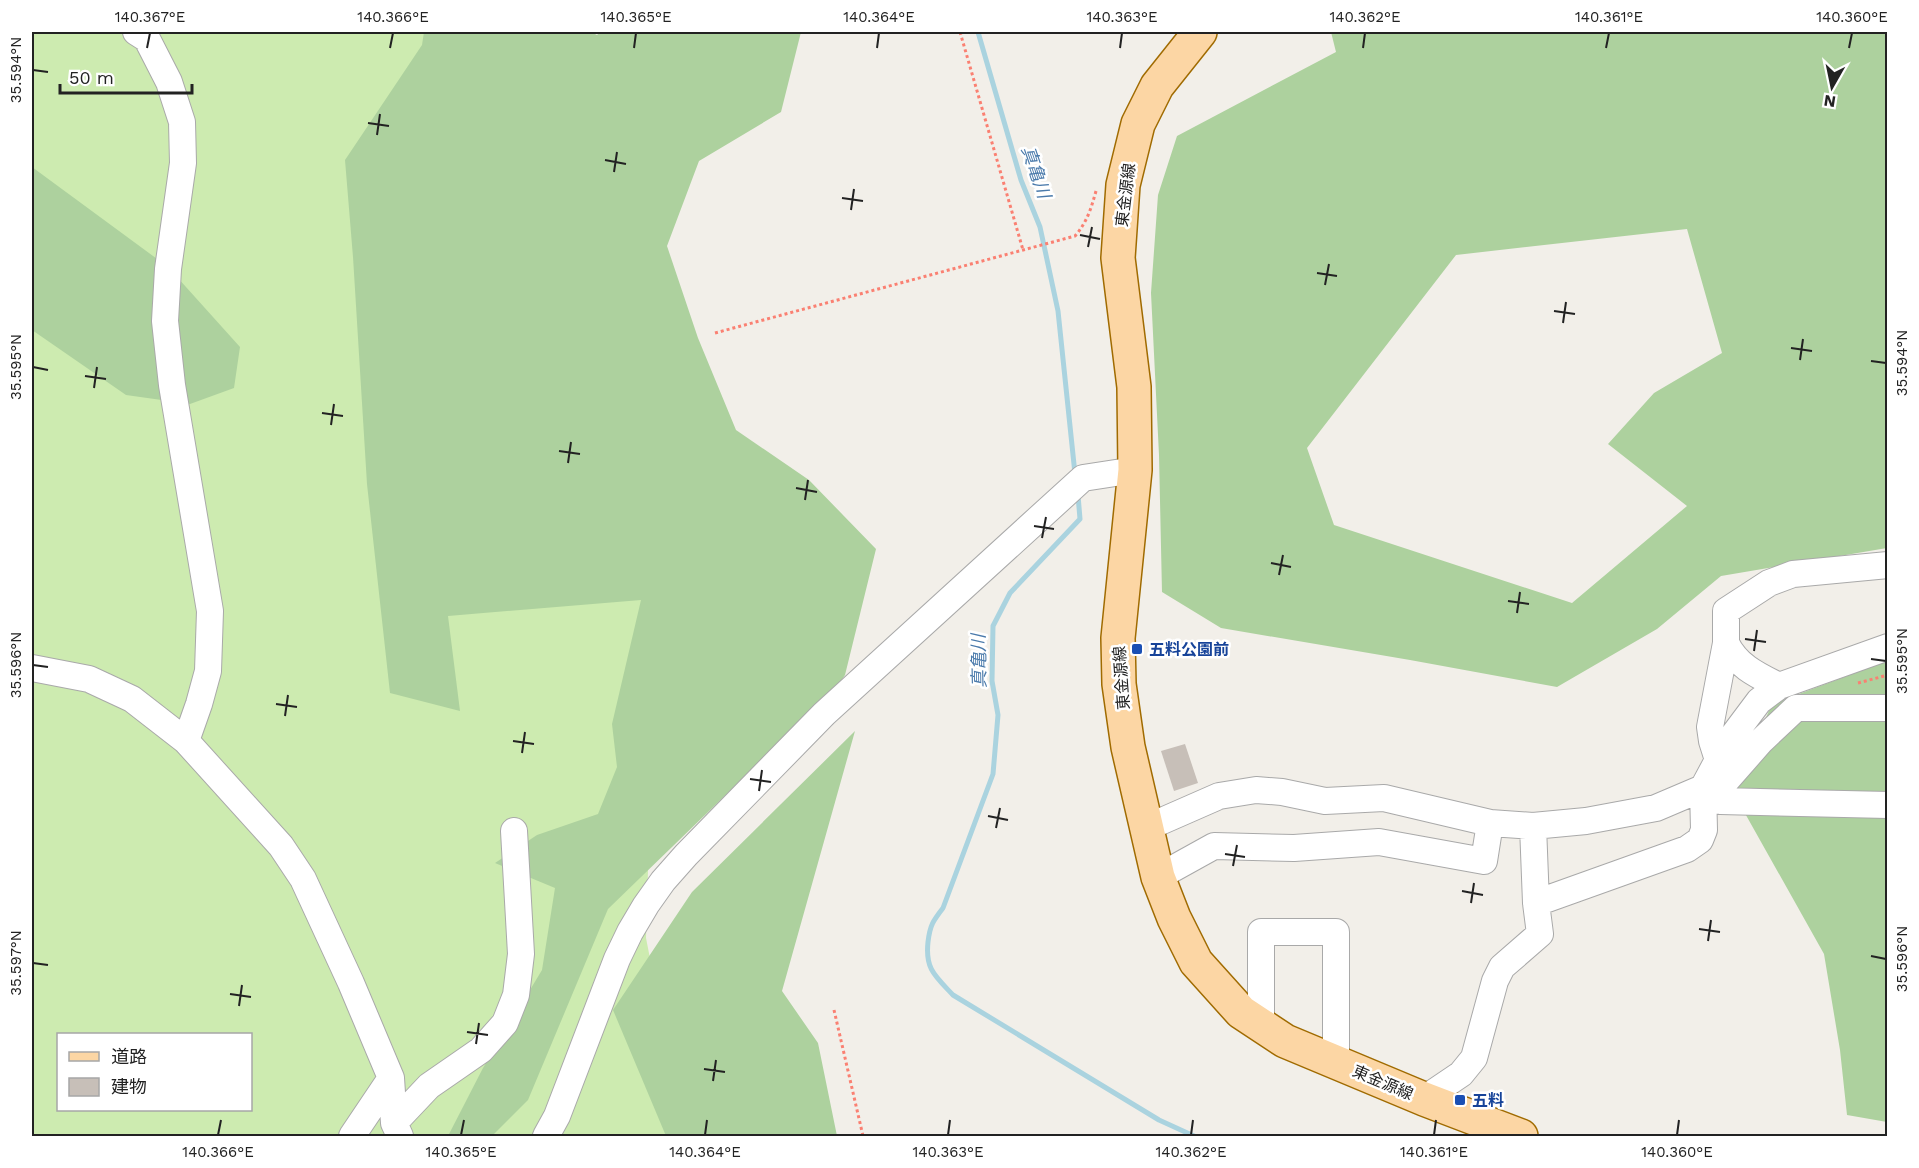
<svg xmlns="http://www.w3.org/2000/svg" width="1919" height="1168" viewBox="0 0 1919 1168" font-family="'Work Sans','Noto Sans JP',sans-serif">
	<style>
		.grass { fill: #cdebb0; fill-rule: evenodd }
		.forest { fill: #add19e; fill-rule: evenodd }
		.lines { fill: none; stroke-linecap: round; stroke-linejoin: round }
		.stream { stroke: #aad3df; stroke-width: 5 }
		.building { fill: #c7bfb8 }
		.minor-casing { stroke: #a9a9a9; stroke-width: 28 }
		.major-casing { stroke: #a06b00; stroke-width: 36 }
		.path { stroke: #fa8072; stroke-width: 3; stroke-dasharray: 3 3; stroke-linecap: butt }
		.minor { stroke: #fff; stroke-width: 26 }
		.major { stroke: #fcd6a4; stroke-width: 33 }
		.ticks { fill: none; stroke: #222; stroke-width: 2 }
		.transit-dot { fill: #1a4fb4; stroke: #fff; stroke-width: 2 }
		.labels { text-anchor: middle; stroke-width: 5; stroke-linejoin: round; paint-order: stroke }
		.street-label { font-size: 16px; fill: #222; stroke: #fff }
		.transit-label { font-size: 16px; font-weight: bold; fill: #164399; stroke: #fff; text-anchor: start }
		.water-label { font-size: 18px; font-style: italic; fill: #4a7aab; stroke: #fff }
		.neatline { fill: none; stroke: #222; stroke-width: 2 }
		.ticks-label { font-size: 15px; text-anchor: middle; fill: #222 }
	</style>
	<rect width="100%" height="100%" fill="#f2efe9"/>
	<path class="grass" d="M32,32H524L657,567L646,938L685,1136H32ZM58,1034H250V1110H58Z"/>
	<path class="forest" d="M424,32H591L597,35L600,32H801L781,112L699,161L667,246L698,338L736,430L809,480L876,549L845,675L811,724L736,785L608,909L528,1100L492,1136H448L483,1068L542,970L555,888L495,863L537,835L598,814L617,767L612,724L641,600L448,616L460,711L390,693L367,484L353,257L345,160L422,45Z
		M1331,32H1887V548L1721,576L1657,629L1557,687L1410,660L1221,628L1162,592L1159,455L1151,293L1158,195L1177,136L1336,52ZM1687,229L1722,353L1654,393L1608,444L1687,506L1572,603L1334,525L1307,448L1456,255Z
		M32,167L168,267L240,347L234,388L190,404L126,395L32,330Z
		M1887,661V1122L1847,1115L1840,1050L1824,954L1733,792L1772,704Z
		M855,731L782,991L818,1043L837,1136H666L613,1010L692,892Z"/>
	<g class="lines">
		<path class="stream" d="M978,32L1021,180L1040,227L1058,311L1075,474
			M1078,495L1080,519L1010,593L993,626L992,681L998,715L993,774L943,908C933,921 930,925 928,942C925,969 935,976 953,995L1159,1120L1194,1136"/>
	</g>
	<path class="building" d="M1185,744L1198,783L1174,791L1161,751Z"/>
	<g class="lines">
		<g class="minor-casing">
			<path id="minor" d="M136,32L147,39L169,82L182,122L183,163L168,269L165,321L172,385L210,611L208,671L199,704L186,741
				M1726,643C1737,666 1757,675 1779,686
				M32,668L89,679L132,699L186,741L281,846L303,879L351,983L391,1078L394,1123L400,1136
				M1888,708H1796L1761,741L1725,782L1703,788L1720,801L1888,805
				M1718,760L1712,741L1710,727L1726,643V611L1769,583L1793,574L1888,565
				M1144,823L1162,821L1219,796L1256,790L1282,792L1325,801L1384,798L1490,823L1533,826L1586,821L1656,808L1703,788L1726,745L1759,701L1779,686L1888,647
				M1158,877L1214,846L1294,848L1379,842L1484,861L1490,823
				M1536,903L1687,849L1700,840L1704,830L1703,788
				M1261,1025V932H1336V1062
				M1424,1099L1461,1074L1474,1058L1495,981L1502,967L1540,934L1536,903L1533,826
				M394,1123L429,1086L481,1050L505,1023L516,995L521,954L514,831
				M352,1136L391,1078
				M546,1136L557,1116L617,959L630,932L646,905L663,881L686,855L824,714L1083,478L1135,470"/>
		</g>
		<g class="major-casing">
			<path id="major" d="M1200,32L1157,86L1138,124L1123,185L1118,258L1134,387L1135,470L1118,638L1119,684L1128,747L1158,877L1174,918L1196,962L1241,1012L1285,1041L1424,1099L1521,1136"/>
		</g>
		<path class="path" d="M960,32L1023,250
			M715,333L1075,236C1087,222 1091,209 1096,191
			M1858,683L1888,675
			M834,1010L863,1136"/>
		<use href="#minor" class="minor"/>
		<use href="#major" class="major"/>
	</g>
	<path class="ticks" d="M147,48L150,33M390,48L393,33M634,48L636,33M877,48L879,33M1120,48L1122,33M1363,48L1365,33M1606,48L1609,33M1849,48L1852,33M33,70L48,72M368,123L389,126M377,135L380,114M605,160L626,164M614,172L617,152M842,198L863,201M851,210L854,189M1080,235L1100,239M1088,247L1092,227M1317,273L1337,276M1325,285L1329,264M1554,311L1575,314M1563,323L1566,302M1791,348L1812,351M1800,360L1803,339M1871,361L1886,363M33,367L48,370M85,376L106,379M94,388L97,367M322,413L343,416M331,425L334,404M559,451L580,454M568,463L571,442M796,488L817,492M805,500L808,480M1034,526L1054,529M1042,538L1046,517M1271,563L1291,567M1279,575L1283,555M1508,601L1529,604M1517,613L1520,592M1745,639L1766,642M1754,651L1757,630M1871,659L1886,661M33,665L48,667M276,704L297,707M285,716L288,695M513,741L534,744M522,753L525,732M750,779L771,782M759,791L762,770M988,816L1008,820M996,828L1000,808M1225,854L1245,857M1233,866L1237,845M1462,891L1483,895M1471,903L1474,883M1699,929L1720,932M1708,941L1711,920M1871,956L1886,959M33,963L48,965M230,994L251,997M239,1006L242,985M467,1032L488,1035M476,1044L479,1023M704,1069L725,1072M713,1081L716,1060M218,1135L221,1120M461,1135L464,1120M705,1135L707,1120M948,1135L950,1120M1191,1135L1193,1120M1434,1135L1436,1120M1677,1135L1679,1120"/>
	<g class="transit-dot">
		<rect x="1131" y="643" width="12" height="12" rx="3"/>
		<rect x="1454" y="1094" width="12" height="12" rx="3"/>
	</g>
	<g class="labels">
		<g class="street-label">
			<text transform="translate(1125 195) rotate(-83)" y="6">東金源線</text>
			<text transform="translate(1121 678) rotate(-94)" y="6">東金源線</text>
			<text transform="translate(1383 1082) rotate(23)" y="6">東金源線</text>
		</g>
		<g class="transit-label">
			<text x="1149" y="655">五料公園前</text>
			<text x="1472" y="1106">五料</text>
		</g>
		<g class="water-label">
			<text transform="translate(1036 172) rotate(71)" y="6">真亀川</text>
			<text transform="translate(979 661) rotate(-91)" y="6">真亀川</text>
		</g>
	</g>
	<rect width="1919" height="1168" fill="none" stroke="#ffffff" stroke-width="66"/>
	<rect x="57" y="1033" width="195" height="78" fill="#ffffff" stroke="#a7a7a7" stroke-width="1.5"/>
	<rect x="69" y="1052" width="30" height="9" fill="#fcd6a4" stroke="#a7a7a7" stroke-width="1.5"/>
	<text x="111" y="1063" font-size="18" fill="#222222">道路</text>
	<rect x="69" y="1078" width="30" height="18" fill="#c7bfb8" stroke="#a7a7a7" stroke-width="1.5"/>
	<text x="111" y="1093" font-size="18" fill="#222222">建物</text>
	<g transform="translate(1832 87) rotate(189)" stroke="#ffffff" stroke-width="4.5" paint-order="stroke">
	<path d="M0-4.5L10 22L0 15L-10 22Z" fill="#222222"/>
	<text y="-9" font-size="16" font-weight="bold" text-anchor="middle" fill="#222222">N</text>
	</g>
	<path d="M60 84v9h132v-9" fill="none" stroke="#222222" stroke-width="3"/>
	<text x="69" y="84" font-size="18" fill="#222222" stroke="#ffffff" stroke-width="4.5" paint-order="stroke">50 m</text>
	<rect x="33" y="33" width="1853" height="1102" class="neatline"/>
	<g class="ticks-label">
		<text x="150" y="22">140.367°E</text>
		<text x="393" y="22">140.366°E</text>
		<text x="636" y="22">140.365°E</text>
		<text x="879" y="22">140.364°E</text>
		<text x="1122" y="22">140.363°E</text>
		<text x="1365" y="22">140.362°E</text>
		<text x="1609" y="22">140.361°E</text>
		<text x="1852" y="22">140.360°E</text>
		<text transform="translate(16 70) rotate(-90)" y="5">35.594°N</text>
		<text transform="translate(1902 363) rotate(-90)" y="5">35.594°N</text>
		<text transform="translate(16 367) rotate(-90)" y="5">35.595°N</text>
		<text transform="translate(1902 661) rotate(-90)" y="5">35.595°N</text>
		<text transform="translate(16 665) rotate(-90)" y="5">35.596°N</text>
		<text transform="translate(1902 959) rotate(-90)" y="5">35.596°N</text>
		<text transform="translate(16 963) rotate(-90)" y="5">35.597°N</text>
		<text x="218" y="1157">140.366°E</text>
		<text x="461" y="1157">140.365°E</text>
		<text x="705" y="1157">140.364°E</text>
		<text x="948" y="1157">140.363°E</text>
		<text x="1191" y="1157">140.362°E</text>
		<text x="1434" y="1157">140.361°E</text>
		<text x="1677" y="1157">140.360°E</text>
	</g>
</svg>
